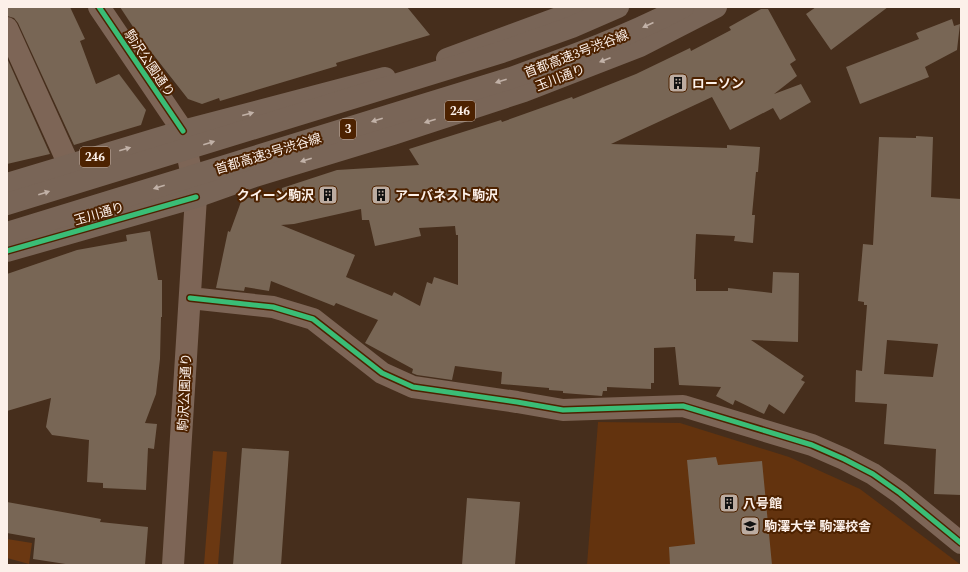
<svg xmlns="http://www.w3.org/2000/svg" width="968" height="572" viewBox="0 0 968 572" font-family="Spectral,'Noto Sans JP',serif">
	<style>
		.built { fill: #63330e }
		.green { fill: #6b3812 }
		.building { fill: #786655; fill-rule: evenodd }
		.lines { fill: none; stroke-linecap: round; stroke-linejoin: round }
		.minor { stroke: #7d6556; stroke-width: 22 }
		.highway { stroke: #796557; stroke-width: 22 }
		.highway-bridge { stroke: #796557; stroke-width: 22 }
		.cycleway-casing { stroke: #4d2200; stroke-width: 8 }
		.cycleway { stroke: #3abd76; stroke-width: 5 }
		.oneway { fill: #c1b1a7 }
		.labels { text-anchor: middle; stroke-width: 4; stroke-linejoin: round; paint-order: stroke }
		.shield { fill: #4d2200; stroke: #c8b2a3; stroke-width: 1 }
		.shield-label { font-size: 12px; font-weight: bold; fill: #fcf0e9 }
		.street-label { font-size: 13px; fill: #fcf0e9; stroke: #4d2200 }
		.poi-label { font-size: 13px; font-weight: bold; fill: #fcf0e9; stroke: #4d2200; text-anchor: start }
	</style>
	<rect width="100%" height="100%" fill="#462e1c"/>
	<path class="built" d="M598,422L680,423L789,457L860,489L961,565H587Z"/>
	<path class="green" d="M213,451L227,452L218,565H204Z
		M7,539L32,543L29,564L7,558Z"/>
	<path class="building" d="M7,7H70L85,39L80,41L96,84L119,74L146,110L141,125L74,145L18,23L14,18L7,16Z
		M120,7H407L430,35L336,63L337,66L220,101L219,98L202,104L188,99L141,39Z
		M816,7H888L831,50L806,14Z
		M761,9H768L796,60L790,64L797,76L774,94L801,84L811,102L780,120L773,108L730,130L712,97L611,144L727,148V145L760,147L758,172H756L752,215H755L753,243L734,241L735,236L696,234L694,279H696V291H728V288L772,293L773,272L799,273L798,342L751,340L804,376L801,380L805,382L784,414L769,404L764,414L735,400L733,405L716,396L721,387L679,385L675,347L654,348V383H651V389L607,387V391H603L602,396L563,393V391L549,390V388L501,384L502,372L455,366L452,380L417,375L412,373L413,369L365,343L378,320L336,303L334,306L271,281L269,291L245,287L244,291L216,288L228,231L230,232L242,199L282,191V188L337,170L419,165L409,149L501,120L502,122L572,97L573,99L636,74L690,48L691,51L731,30L729,27ZM361,209L362,220H369L375,246L421,236L419,228L455,226L456,235H458V285L434,277L432,284L427,282L420,306L394,292L392,296L346,277L355,255L281,225L294,224Z
		M952,19L954,26L960,24L957,50L925,67L929,77L860,104L846,67L919,39L916,33Z
		M7,58L50,154L7,164Z
		M916,136L933,137L931,197L961,199V495L934,494L936,449L884,444L887,404L855,402L856,370L862,371L867,305H864V302L858,301L863,244L873,245L879,137L916,138ZM887,340L938,344L933,377L884,374Z
		M150,231L158,280H162V317H161L160,359L156,394L145,423L157,424L154,449L148,448L146,490L103,488V483L87,482L89,440L52,435L46,427L51,398L7,411V274L77,250L127,241L126,235Z
		M242,448L289,451L281,565H233Z
		M716,457L718,465L762,461L772,565H670L669,547L695,544L687,460Z
		M467,498L520,502L515,565H462Z
		M7,502L101,519L100,522L148,527L145,565H72L33,559L35,538L7,533Z"/>
	<g class="lines">
		<path class="minor" d="M99,7L183,131L196,197L173,565
			M7,28L69,165
			M190,298L273,307L313,319L382,373L413,387L517,402L563,410L683,406L812,445L844,459L873,474L900,493L961,543"/>
		<path class="highway" d="M447,59L588,7
			M7,184L183,131L385,78
			M7,251L196,197L255,176L393,134L524,91L640,46L716,7"/>
		<path class="highway-bridge" d="M7,204L502,52L572,27L618,7
			M7,233L511,78C570,57 628,36 683,7"/>
		<g class="cycleway-casing">
			<path id="cycleway" d="M99,7L183,131
				M7,251L196,197
				M190,298L273,307L313,319L382,373L413,387L517,402L563,410L683,406L812,445L844,459L873,474L900,493L961,543"/>
		</g>
		<use href="#cycleway" class="cycleway"/>
	</g>
	<defs><path id="oneway-solid" d="M-6-.8H1V-3.2L6.5 0L1 3.2V.8H-6Z"/></defs>
	<g class="oneway">
		<use href="#oneway-solid" transform="translate(648 25) rotate(156)"/>
		<use href="#oneway-solid" transform="translate(605 60) rotate(159)"/>
		<use href="#oneway-solid" transform="translate(501 81) rotate(162)"/>
		<use href="#oneway-solid" transform="translate(248 114) rotate(-15)"/>
		<use href="#oneway-solid" transform="translate(377 120) rotate(163)"/>
		<use href="#oneway-solid" transform="translate(430 121) rotate(162)"/>
		<use href="#oneway-solid" transform="translate(209 143) rotate(-17)"/>
		<use href="#oneway-solid" transform="translate(125 149) rotate(-16)"/>
		<use href="#oneway-solid" transform="translate(306 160) rotate(163)"/>
		<use href="#oneway-solid" transform="translate(159 187) rotate(163)"/>
		<use href="#oneway-solid" transform="translate(44 193) rotate(-17)"/>
	</g>
	<defs>
		<g id="building-square" transform="scale(1)"><rect x="-9" y="-9" width="18" height="18" rx="4" fill="#bcaca1" stroke="#4d2200"/><path d="M-4-6H4V6H1V3H-1V6H-4ZM-2.5-4.3h1.7v1.8h-1.7ZM.8-4.3h1.7v1.8H.8ZM-2.5-1h1.7V.8h-1.7ZM.8-1h1.7V.8H.8Z" fill="#111"/></g>
		<g id="university-square" transform="scale(1)"><rect x="-9" y="-9" width="18" height="18" rx="4" fill="#bcaca1" stroke="#4d2200"/><path d="M0-5L7-2L0 1L-7-2ZM-4 1L0 2.5L4 1V4Q0 6-4 4Z" fill="#111"/></g>
	</defs>
	<g fill-rule="evenodd">
		<use href="#building-square" x="678" y="83"/>
		<use href="#building-square" x="328" y="195"/>
		<use href="#building-square" x="381" y="195"/>
		<use href="#building-square" x="729" y="503"/>
		<use href="#university-square" x="750" y="526"/>
	</g>
	<g class="labels">
		<g class="shield">
			<rect x="445" y="101" width="30" height="20" rx="3"/>
			<rect x="340" y="119" width="16" height="20" rx="3"/>
			<rect x="80" y="147" width="30" height="20" rx="3"/>
		</g>
		<g class="shield-label">
			<text x="460" y="115">246</text>
			<text x="348" y="133">3</text>
			<text x="95" y="161">246</text>
		</g>
		<g class="street-label">
			<text transform="translate(576 53) rotate(-21)" y="5">首都高速3号渋谷線</text>
			<text transform="translate(150 63) rotate(56)" y="5">駒沢公園通り</text>
			<text transform="translate(560 77) rotate(-21)" y="5">玉川通り</text>
			<text transform="translate(268 153) rotate(-17)" y="5">首都高速3号渋谷線</text>
			<text transform="translate(99 213) rotate(-16)" y="5">玉川通り</text>
			<text transform="translate(184 392) rotate(-87)" y="5">駒沢公園通り</text>
		</g>
		<g class="poi-label">
			<text x="692" y="88">ローソン</text>
			<text x="314" y="200" text-anchor="end">クイーン駒沢</text>
			<text x="395" y="200">アーバネスト駒沢</text>
			<text x="743" y="508">八号館</text>
			<text x="764" y="531">駒澤大学 駒澤校舎</text>
		</g>
	</g>
	<rect width="968" height="572" fill="none" stroke="#fcf0e9" stroke-width="16"/>
</svg>
